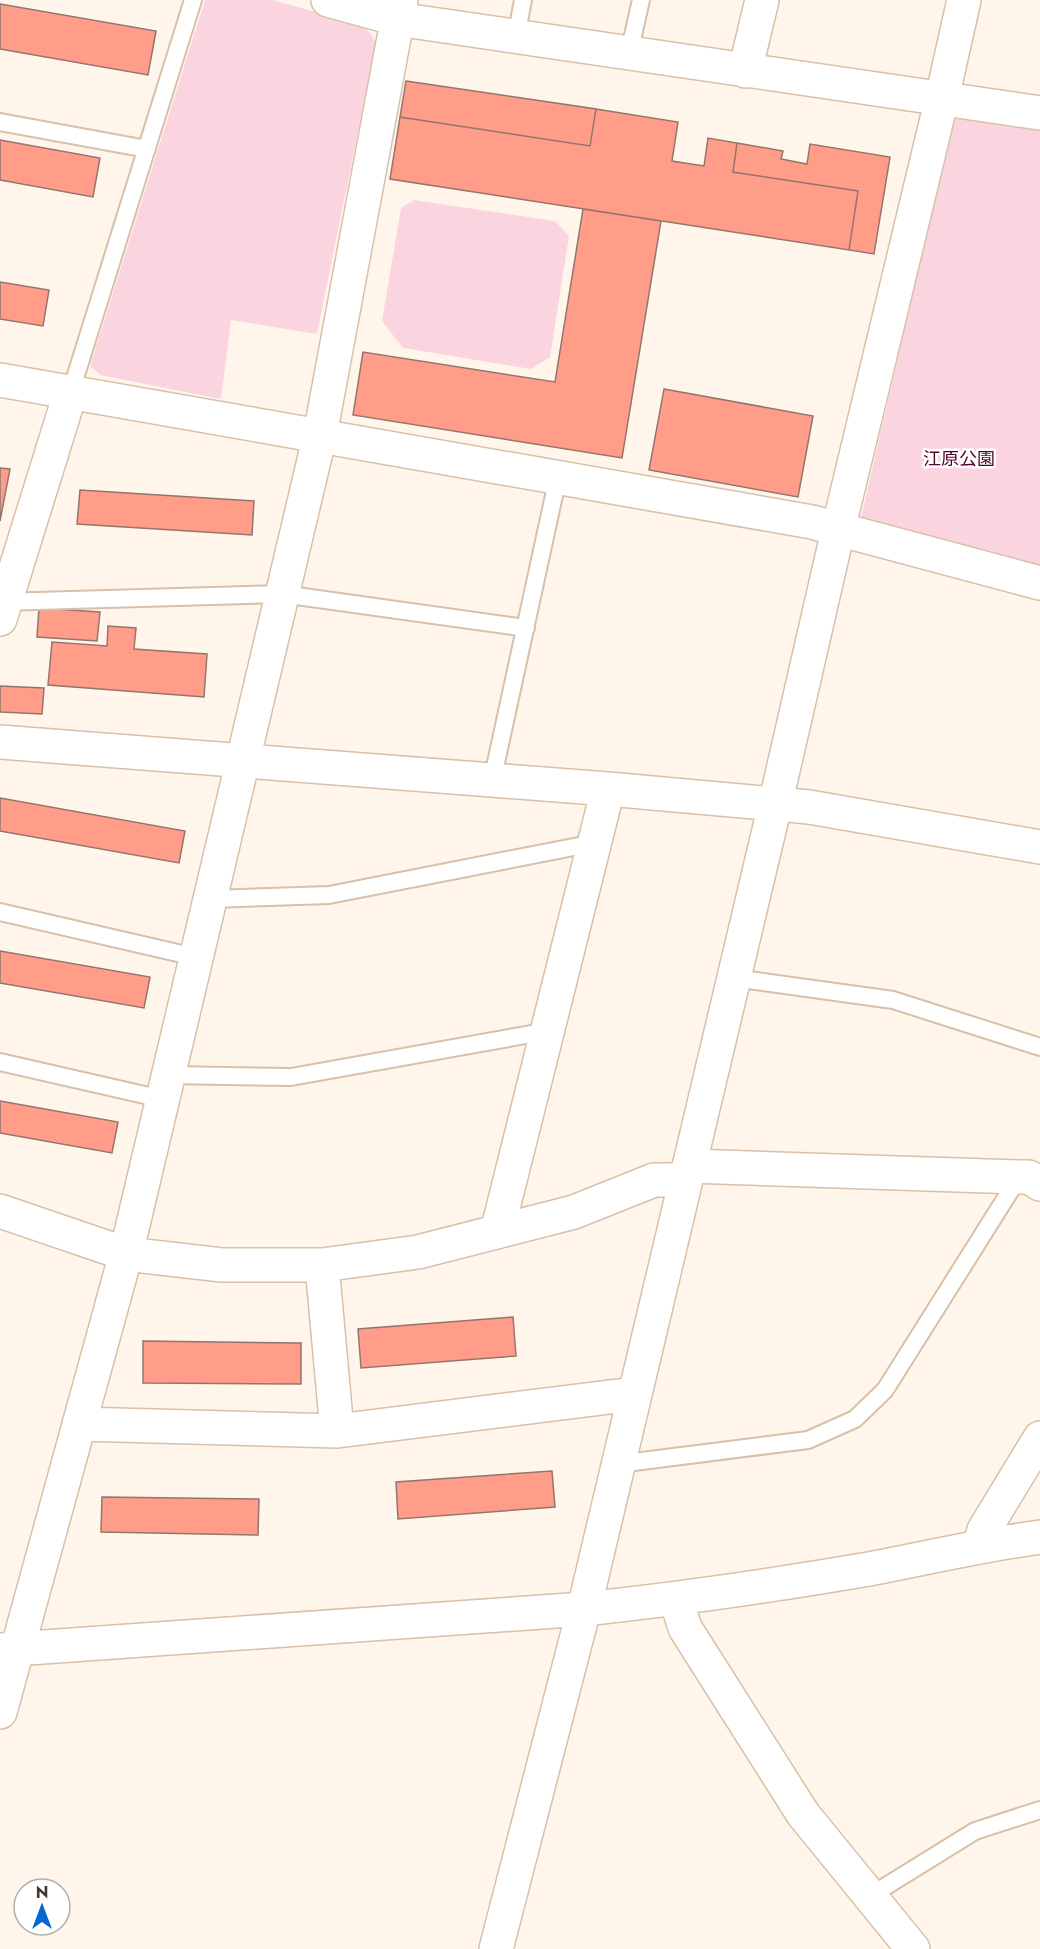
<svg xmlns="http://www.w3.org/2000/svg" width="1040" height="1949" viewBox="0 0 1040 1949" font-family="Jost,'Noto Sans JP',sans-serif">
	<style>
		.green { fill: #fad5e0 }
		.building { fill: #ff9d89; stroke: #94756e; stroke-width: 1.5 }
		.lines { fill: none; stroke-linecap: round; stroke-linejoin: round }
		.service-casing { stroke: #d8c0a9; stroke-width: 20 }
		.minor-casing { stroke: #d8c0a9; stroke-width: 36 }
		.tertiary-casing { stroke: #d8c0a9; stroke-width: 36 }
		.service { stroke: #fff; stroke-width: 16 }
		.minor { stroke: #fff; stroke-width: 33 }
		.tertiary { stroke: #fff; stroke-width: 33 }
		.labels { text-anchor: middle; stroke-width: 5; stroke-linejoin: round; paint-order: stroke }
		.park-label { font-size: 18px; fill: #57002c; stroke: #fff }
	</style>
	<rect width="100%" height="100%" fill="#fff5eb"/>
	<path class="green" d="M205,0H273L365,26L376,42L317,334L231,320L221,399L100,375L90,366Z
		M954,115L1040,124V565L861,518Z
		M414,200L555,221L569,236L550,357L531,369L403,348L382,321L401,208Z"/>
	<path class="building" d="M0,4L156,31L148,75L0,49Z
		M406,81L596,109L590,146L400,117Z
		M596,109L678,122L672,161L704,166L708,138L737,143L733,172L858,191L849,250L390,179L400,117L590,146Z
		M0,140L100,158L93,197L0,180Z
		M737,143L783,151L781,159L807,164L810,144L890,157L874,254L849,250L858,191L733,172Z
		M583,209L661,221L622,458L353,415L363,352L555,382Z
		M0,282L49,290L43,326L0,319Z
		M664,389L813,416L798,497L649,470Z
		M0,468L10,469L0,521Z
		M80,490L254,501L252,535L77,524Z
		M39,608L100,612L97,641L37,637Z
		M108,626L136,628L134,649L207,654L204,697L48,685L52,642L107,646Z
		M0,686L44,688L42,714L0,712Z
		M0,798L185,831L179,863L0,831Z
		M0,951L150,977L144,1008L0,983Z
		M0,1101L118,1122L112,1153L0,1133Z
		M513,1317L516,1356L361,1368L358,1329Z
		M143,1341L301,1343V1384L143,1383Z
		M552,1471L555,1507L398,1519L396,1482Z
		M102,1497L259,1499L258,1535L101,1532Z"/>
	<g class="lines">
		<g class="service-casing">
			<path id="service" d="M516,37L523,0
				M629,53L641,0
				M0,122L147,149
				M71,391L193,0
				M1,602L282,594L526,628
				M492,781L558,477
				M209,899L329,895L594,843
				M0,912L195,957
				M734,978L893,1000L1040,1047
				M0,1062L162,1099
				M168,1075L291,1077L548,1031
				M618,1464L808,1440L855,1419L885,1390L1019,1177
				M870,1896L975,1831L1040,1810"/>
		</g>
		<g class="minor-casing">
			<path id="minor" d="M328,0L397,19L1040,113
				M745,71L762,0
				M0,380L812,522L1040,583
				M0,619L71,391
				M0,742L608,789L809,807L1040,847
				M689,1166L1019,1177H1029L1040,1184
				M0,1211L126,1254L222,1265H322L418,1252L574,1212L654,1180H685
				M497,1232L608,789
				M322,1265L337,1431
				M79,1424L337,1431L634,1394
				M980,1545L984,1530L1040,1438
				M676,1599L685,1628L803,1814L913,1949
				M584,1609C679,1599 775,1585 869,1569C927,1558 982,1545 1040,1537
				M0,1712L126,1254L320,435L401,0"/>
		</g>
		<g class="tertiary-casing">
			<path id="tertiary" d="M0,1650L584,1609
				M496,1949L584,1609L775,805L840,522L942,98L964,0"/>
		</g>
		<use href="#service" class="service"/>
		<use href="#minor" class="minor"/>
		<use href="#tertiary" class="tertiary"/>
	</g>
	<g class="labels">
		<g class="park-label">
			<text x="959" y="465">江原公園</text>
		</g>
	</g>
	<g transform="translate(42 1907)"><circle r="28" fill="#ffffff" stroke="#b3afac" stroke-width="1.5"/>
	<path d="M0-4.5L10 22L0 15L-10 22Z" fill="#0567cf"/>
	<text y="-9" font-size="16" font-weight="bold" text-anchor="middle" fill="#42382f">N</text>
	</g>
</svg>
